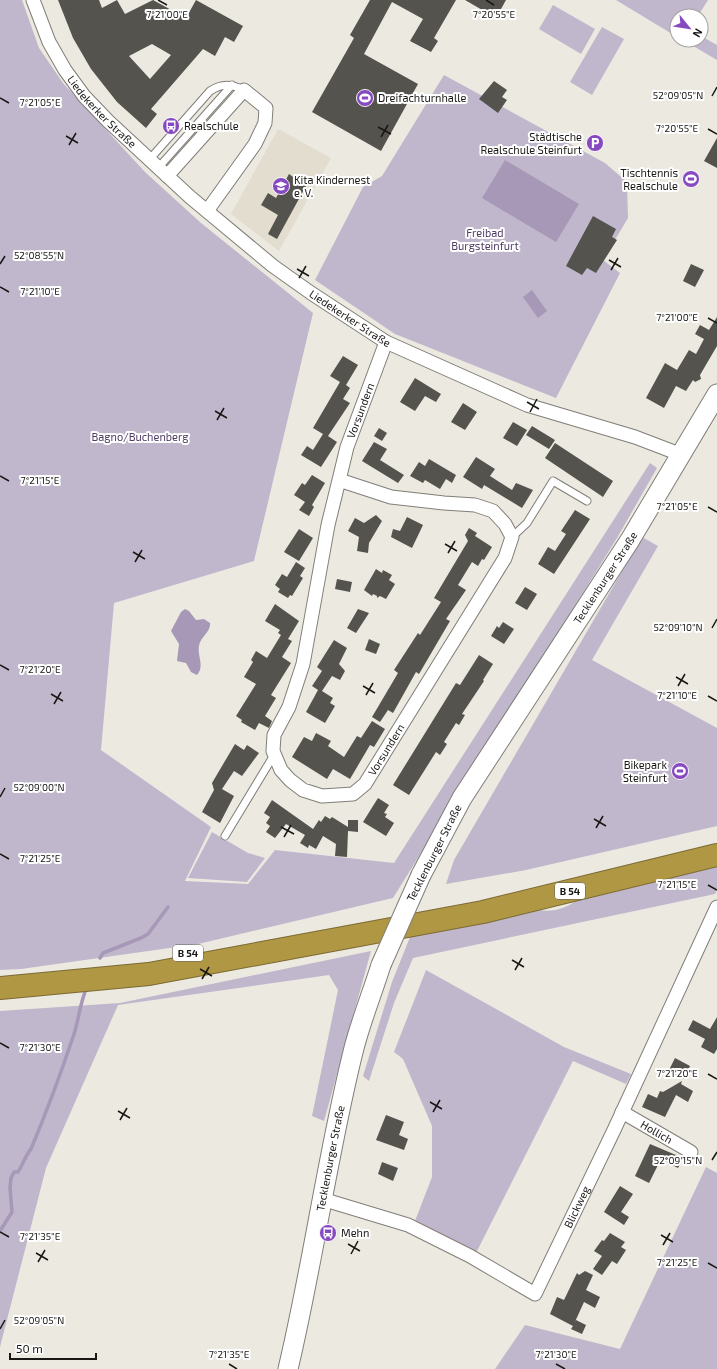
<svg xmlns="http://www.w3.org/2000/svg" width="717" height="1369" viewBox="0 0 717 1369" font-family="'Exo 2',sans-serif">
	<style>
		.built { fill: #e2ddce }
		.green { fill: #c0b7cc }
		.water { fill: #a698b6 }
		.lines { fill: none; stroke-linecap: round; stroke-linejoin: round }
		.stream { stroke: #a698b6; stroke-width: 3.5 }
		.building { fill: #55534d; fill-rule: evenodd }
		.lane-casing { stroke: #807e77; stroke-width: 9 }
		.street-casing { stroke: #807e77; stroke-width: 15 }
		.secondary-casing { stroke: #807e77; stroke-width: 21 }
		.highway-casing { stroke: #7b6a33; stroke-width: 24 }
		.lane { stroke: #fff; stroke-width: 7 }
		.street { stroke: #fff; stroke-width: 13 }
		.secondary { stroke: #fff; stroke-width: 19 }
		.highway { stroke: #b09743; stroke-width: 22 }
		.secondary-bridge-casing { stroke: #807e77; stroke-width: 21; stroke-linecap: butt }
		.secondary-bridge { stroke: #fff; stroke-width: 19 }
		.ticks { fill: none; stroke: #181714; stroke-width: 1.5 }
		.labels { text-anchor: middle; stroke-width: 4; stroke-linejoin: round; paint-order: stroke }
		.shield { fill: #fff; stroke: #5d5d5a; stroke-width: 1 }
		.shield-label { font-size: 10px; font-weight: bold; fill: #181714 }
		.poi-label { font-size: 11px; fill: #181714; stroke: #fff; text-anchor: start }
		.street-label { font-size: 11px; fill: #181714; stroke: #fff }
		.park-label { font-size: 11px; fill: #4f3a65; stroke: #fff }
		.ticks-label { font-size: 10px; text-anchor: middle; fill: #181714; stroke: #fff; stroke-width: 4; stroke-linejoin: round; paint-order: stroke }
	</style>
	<rect width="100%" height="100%" fill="#ece9e1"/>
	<path class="built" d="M278,129L331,158L279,251L231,214Z"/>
	<path class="green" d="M0,0H22L39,48L63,83L145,172L201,223L313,313L254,561L114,603L101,750L211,827L185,881L248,884L275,850L394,863L650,463L657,468L617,538L393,898L198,944L21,969L0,970Z
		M616,0H708L698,16H677V37Z
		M553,5L595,29L581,54L539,29Z
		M602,27L624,39L592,95L570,82Z
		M701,36L717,45V60L683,40H701Z
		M444,75L605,163L627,182L628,218L603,260L620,273L556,398L395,334L315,280L363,187L382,176Z
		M642,537L658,546L592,660L717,728V826L526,870L446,884L454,860Z
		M212,832L248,853L265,858L247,882L188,878Z
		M717,867V890L715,894L413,958L394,1003L369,1081L363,1076L392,982L410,937L534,909C550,913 565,910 578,899Z
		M371,951L324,1121L312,1116L338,990L329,975L118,1005L46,1168L0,1347V1011L120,1003Z
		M426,970L564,1047L631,1074L626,1084L573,1061L476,1253L415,1221L432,1177V1126L403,1059L394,1052Z
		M706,1167L717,1173V1369H495L525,1325L620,1349Z"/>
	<path class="water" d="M505,160L579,204L556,242L482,198Z
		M532,290L547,311L538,318L523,297Z
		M185,609L189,611L196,620L204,619L210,623C211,632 200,637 199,646C197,656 205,666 197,675L191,672L186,663L177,661L179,644L171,631L181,612Z"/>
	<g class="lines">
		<path class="stream" d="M100,958L103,953L141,938L148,934L168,907
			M0,1231L12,1212L10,1188L11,1178L14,1172H18C23,1165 25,1156 31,1149C47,1111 61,1073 74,1034C79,1019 80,1002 87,987"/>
	</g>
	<path class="building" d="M58,0H99L102,8L117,0L125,14L153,0L186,18L196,0L243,26L234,42L225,37L215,56L203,49L151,109L157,114L146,128L117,102L91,69L73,38ZM152,44L171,55L150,79L129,56Z
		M370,0H456L434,38L438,41L431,52L410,41L423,19L392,2L364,54L418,84L381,151L312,112L354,38L350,35Z
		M465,0H506L496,18Z
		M494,81L507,90L502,97L507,100L498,113L479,99Z
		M717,138V168L704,161Z
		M289,174L306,186L277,239L268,234L278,215L261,205L268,193L276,198Z
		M593,216L616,229L612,237L617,240L596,273L587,268L582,275L566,266Z
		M691,264L704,270L695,287L683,281Z
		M717,317V346L700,375L701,379L695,382L693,380L686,391L676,386L664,408L646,398L665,363L677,370L689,350L696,354L704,339L695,334L700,325L709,330Z
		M343,356L358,365L346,385L350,388L343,399L350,403L328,436L337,442L321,467L301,455L307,446L313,450L323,434L313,428L340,382L330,376Z
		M415,378L441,394L436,402L425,396L415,411L400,402Z
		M463,403L477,412L465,430L451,422Z
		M513,422L527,430L517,446L503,438Z
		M532,426L555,440L549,449L526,435Z
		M379,428L387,433L382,441L374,436Z
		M374,442L387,449L380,460L404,475L398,483L362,461Z
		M555,443L613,481L603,497L545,458Z
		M476,457L495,469L490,476L512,490L516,483L533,490L522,508L484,485L482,489L463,477Z
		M429,459L456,475L452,483L446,479L440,489L425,480L423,483L410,476L419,462L425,466Z
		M312,475L325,483L312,505L314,507L309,516L299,510L305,502L294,495L302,483L305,485Z
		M575,510L590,519L554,574L538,564L548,547L555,551L566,534L561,531Z
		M376,515L382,521L369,543L368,553L357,551L359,537L348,531L355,518L364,523Z
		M407,517L423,525L412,548L391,537L393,529L400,531Z
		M469,528L477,533L475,536L492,547L484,560L482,559L478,566L472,562L458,585L466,590L446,619L450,621L419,674L416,672L393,713L388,710L380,722L372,717L398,673L394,670L418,633L420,635L441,602L434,598L468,541L465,535Z
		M299,529L313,538L299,561L284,552Z
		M296,562L305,568L300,576L303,578L292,596L290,595L288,598L278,592L280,589L275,585L282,574L287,577Z
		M376,569L382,573L383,570L392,575L389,580L395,584L386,599L380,596L377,598V596L373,594L372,596L364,590Z
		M337,579L352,582L350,592L335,589Z
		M525,587L537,594L527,610L515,603Z
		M275,604L299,621L288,639L292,641L282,657L291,663L271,695L276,698L265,716L272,721L269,728L259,723L255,730L241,722L242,720L236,716L256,684L244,677L253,662L251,660L256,651L267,658L281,635L278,633L280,630L265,621Z
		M358,609L369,613L356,633L347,628Z
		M503,622L514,629L504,644L491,636L497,626L499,628Z
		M369,639L380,644L376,654L365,650Z
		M334,640L347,648L339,664L345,671L340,680L332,676L322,691L333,698L330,703L335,706L325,723L306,712L318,690L312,686L322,671L317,667Z
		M479,655L493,664L483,680L484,681L462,714L465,715L459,725L456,723L444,742L447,744L440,755L436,752L409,795L393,785L456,683L460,685Z
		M372,721L385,729L374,747L370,745L350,779L333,769L327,779L292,757L304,737L312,741L316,733L331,741L328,746L344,757L357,736L361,738Z
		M235,744L244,750L247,745L259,753L242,776L234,771L222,789L234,796L220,823L202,812L214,790L212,783Z
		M378,798L389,805L384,813L387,814L385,817L394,823L386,836L363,822Z
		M272,800L313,829L319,820L321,822L325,816L330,819L332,817L348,827V820H358V832L348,831L347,857L335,856L336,844L323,836L316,849L309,845L308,848L300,843L305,835L286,824L275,838L266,832L270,826L266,823L270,817L264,813Z
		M717,1017V1049L714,1054L701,1047L705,1039L688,1030L693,1020L710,1029Z
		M675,1058L690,1066L684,1079L668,1072Z
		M682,1081L681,1084L693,1091L688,1102L676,1095L665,1117L642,1107L648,1094L657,1098L660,1091L663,1092Z
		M386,1115L404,1122L399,1135L408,1139L404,1150L376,1140Z
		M650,1144L683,1158L678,1168L661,1159L649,1183L635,1176Z
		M382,1162L398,1168L393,1181L378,1174Z
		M620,1186L633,1194L621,1212L629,1217L624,1225L604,1212Z
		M610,1233L625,1242L621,1247L626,1250L617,1264L612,1261L602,1275L593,1269L602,1256L594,1251L602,1240L604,1241Z
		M585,1271L593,1275L586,1290L600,1297L595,1308L584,1302L574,1324L576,1320L586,1325L582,1334L571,1329L573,1326L550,1314L557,1297L564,1300L577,1273L579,1275Z"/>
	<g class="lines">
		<g class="lane-casing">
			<path id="lane" d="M149,160L210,91C222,83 231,84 244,90
				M158,168L232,85
				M512,537L527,523L553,481L587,501
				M225,836L274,755"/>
		</g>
		<g class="street-casing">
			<g id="street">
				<path id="s1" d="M33,0L49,42L65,70L84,96L108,121L190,197L273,266L311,293L386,342L527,405L635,437L682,455"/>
				<path d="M167,176L244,90L266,108L265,123L255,144L207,211"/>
				<path id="s2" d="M339,480L328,525L303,664L289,707L274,735L273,751L281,770L290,780L303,790L322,796L353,794L365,784L505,558L512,537L505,524L493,511L475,505L444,503L391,497L339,480L347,447L386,342"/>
				<path id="s3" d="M622,1112L691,1152"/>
				<path id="s4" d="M322,1199L408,1225L470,1256L535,1294L614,1130L717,907"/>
			</g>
		</g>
		<g class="secondary-casing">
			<g id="secondary">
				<path id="s5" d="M421,875L462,798L630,540L717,394"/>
				<path id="s6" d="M288,1369C313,1264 327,1157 353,1052C360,1023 372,994 381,965"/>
			</g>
		</g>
		<g class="highway-casing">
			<path id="highway" d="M0,988L149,974L483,912L717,855"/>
		</g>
		<use href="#lane" class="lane"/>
		<use href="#street" class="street"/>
		<use href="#secondary" class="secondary"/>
		<use href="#highway" class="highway"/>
		<g class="secondary-bridge-casing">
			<path id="secondary-bridge" d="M381,965L421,875"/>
		</g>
		<use href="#secondary-bridge" class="secondary-bridge"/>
	</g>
	<path class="ticks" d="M158,0L167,5M486,0L494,5M712,96L717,87M0,98L9,103M378,127L391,134M708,129L717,134M66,136L78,143M381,137L388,125M69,145L76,133M609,260L621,267M0,264L5,256M297,269L309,276M611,270L618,258M299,278L306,266M0,287L9,292M708,318L717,323M527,402L539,409M215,411L227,418M530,412L537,399M217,420L224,408M0,476L9,481M708,507L717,512M445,544L457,551M133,552L145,559M448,553L455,541M135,562L142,550M712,628L717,619M0,665L9,670M676,677L688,684M363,686L375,693M678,686L685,674M51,694L63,701M366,695L373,683M708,696L717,701M54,704L61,692M0,797L5,788M594,819L606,826M281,827L294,834M596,828L603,816M284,837L291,825M0,854L9,859M708,885L717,890M512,960L524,967M200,969L212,976M515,970L522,958M202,979L209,967M0,1043L9,1048M708,1074L717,1079M430,1102L442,1109M118,1111L130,1118M433,1112L440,1100M120,1120L127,1108M712,1160L717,1152M0,1232L9,1237M661,1235L673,1242M348,1244L360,1251M663,1245L670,1233M36,1253L48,1260M351,1254L358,1241M38,1262L45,1250M708,1263L717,1268M0,1329L5,1320M229,1364L237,1369M556,1364L565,1369"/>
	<defs>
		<g id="stadium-disc" transform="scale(0.9)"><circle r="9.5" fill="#8749bf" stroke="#fff"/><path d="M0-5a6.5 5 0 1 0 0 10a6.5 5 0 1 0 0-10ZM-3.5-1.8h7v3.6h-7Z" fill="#fff"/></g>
		<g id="bus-disc" transform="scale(0.9)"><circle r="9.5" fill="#8749bf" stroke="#fff"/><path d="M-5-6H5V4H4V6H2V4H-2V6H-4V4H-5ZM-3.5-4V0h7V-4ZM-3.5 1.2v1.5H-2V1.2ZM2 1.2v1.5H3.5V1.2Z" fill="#fff"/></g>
		<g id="parking-disc" transform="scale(0.9)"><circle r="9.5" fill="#8749bf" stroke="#fff"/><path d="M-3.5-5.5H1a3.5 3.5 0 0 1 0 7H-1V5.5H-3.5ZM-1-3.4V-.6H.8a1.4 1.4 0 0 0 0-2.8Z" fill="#fff"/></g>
		<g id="school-disc" transform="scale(0.9)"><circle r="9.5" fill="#8749bf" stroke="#fff"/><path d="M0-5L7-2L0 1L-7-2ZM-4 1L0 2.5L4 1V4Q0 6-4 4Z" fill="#fff"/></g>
	</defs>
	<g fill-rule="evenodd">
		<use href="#stadium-disc" x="365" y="98"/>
		<use href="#bus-disc" x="171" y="126"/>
		<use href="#parking-disc" x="595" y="143"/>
		<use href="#stadium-disc" x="691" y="179"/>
		<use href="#school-disc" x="281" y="186"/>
		<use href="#stadium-disc" x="680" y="771"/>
		<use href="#bus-disc" x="328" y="1233"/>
	</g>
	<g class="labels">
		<g class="shield">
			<rect x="555" y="883" width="30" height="16" rx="3"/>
			<rect x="173" y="945" width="30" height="16" rx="3"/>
		</g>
		<g class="shield-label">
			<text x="570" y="895">B 54</text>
			<text x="188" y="957">B 54</text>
		</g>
		<g class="poi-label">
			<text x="378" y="102">Dreifachturnhalle</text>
			<text x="184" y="130">Realschule</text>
			<text x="582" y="141" text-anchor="end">Städtische<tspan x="582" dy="13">Realschule Steinfurt</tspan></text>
			<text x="678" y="177" text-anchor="end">Tischtennis<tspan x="678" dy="13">Realschule</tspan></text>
			<text x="294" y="184">Kita Kindernest<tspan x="294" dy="13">e. V.</tspan></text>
			<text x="667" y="769" text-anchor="end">Bikepark<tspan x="667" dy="13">Steinfurt</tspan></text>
			<text x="341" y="1237">Mehn</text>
		</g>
		<g class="street-label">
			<text dy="4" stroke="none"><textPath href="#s1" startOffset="133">Liedekerker Straße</textPath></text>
			<text dy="4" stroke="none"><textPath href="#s1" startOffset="457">Liedekerker Straße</textPath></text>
			<text dy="4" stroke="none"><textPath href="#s2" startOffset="949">Vorsundern</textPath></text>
			<text dy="4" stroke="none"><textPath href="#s5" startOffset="350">Tecklenburger Straße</textPath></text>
			<text dy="4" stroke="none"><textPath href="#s2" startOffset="438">Vorsundern</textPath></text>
			<text transform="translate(434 853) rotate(-63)" y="4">Tecklenburger Straße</text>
			<text dy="4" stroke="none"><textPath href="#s3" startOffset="40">Hollich</textPath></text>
			<text dy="4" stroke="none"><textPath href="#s6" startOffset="215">Tecklenburger Straße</textPath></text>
			<text dy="4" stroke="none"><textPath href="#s4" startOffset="331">Blickweg</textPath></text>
		</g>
		<g class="park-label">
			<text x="485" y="237">Freibad<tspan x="485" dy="13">Burgsteinfurt</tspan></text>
			<text x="140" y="441">Bagno/Buchenberg</text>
		</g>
	</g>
	<g class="ticks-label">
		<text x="167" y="18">7°21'00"E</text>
		<text x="494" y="18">7°20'55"E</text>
		<text x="678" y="99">52°09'05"N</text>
		<text x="40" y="106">7°21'05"E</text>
		<text x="677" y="132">7°20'55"E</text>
		<text x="39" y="259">52°08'55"N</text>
		<text x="40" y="295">7°21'10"E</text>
		<text x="677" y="321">7°21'00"E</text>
		<text x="40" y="484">7°21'15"E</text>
		<text x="677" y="510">7°21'05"E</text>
		<text x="678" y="631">52°09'10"N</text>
		<text x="40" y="673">7°21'20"E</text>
		<text x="677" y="699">7°21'10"E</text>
		<text x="39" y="791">52°09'00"N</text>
		<text x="40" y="862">7°21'25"E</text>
		<text x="677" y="888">7°21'15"E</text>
		<text x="40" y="1051">7°21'30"E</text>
		<text x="677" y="1077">7°21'20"E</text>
		<text x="678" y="1164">52°09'15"N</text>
		<text x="40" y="1240">7°21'35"E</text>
		<text x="677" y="1266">7°21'25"E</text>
		<text x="39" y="1324">52°09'05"N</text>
		<text x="229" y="1358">7°21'35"E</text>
		<text x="556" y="1358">7°21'30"E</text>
	</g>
	<g transform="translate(689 28) rotate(120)"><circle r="19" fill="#ffffff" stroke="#a3a2a1"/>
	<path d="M0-3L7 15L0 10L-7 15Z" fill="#8749bf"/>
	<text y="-6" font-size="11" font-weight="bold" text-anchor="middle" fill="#181714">N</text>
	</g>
	<path d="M10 1353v6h86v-6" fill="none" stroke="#181714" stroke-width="2"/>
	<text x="16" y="1353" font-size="12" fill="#181714" stroke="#ffffff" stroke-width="3" paint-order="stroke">50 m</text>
</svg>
